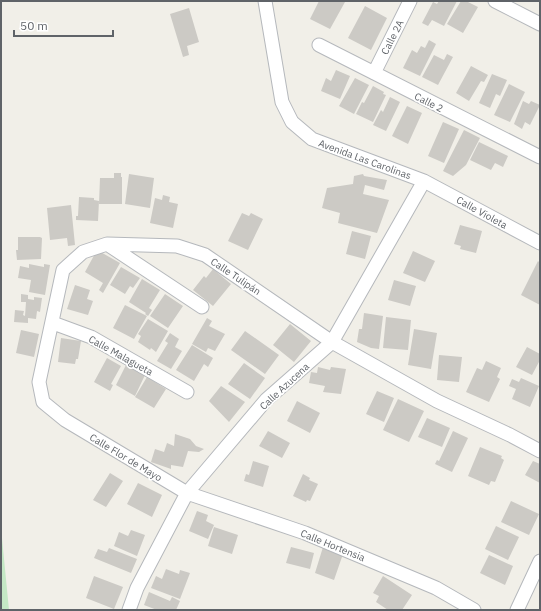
<svg xmlns="http://www.w3.org/2000/svg" width="541" height="611" viewBox="0 0 541 611" font-family="'IBM Plex Sans',sans-serif">
	<style>
		.green { fill: #c5e8c5 }
		.building { fill: #cccac5 }
		.lines { fill: none; stroke-linecap: round; stroke-linejoin: round }
		.street-casing { stroke: #b5b8bc; stroke-width: 15 }
		.street { stroke: #fff; stroke-width: 13 }
		.labels { text-anchor: middle; stroke-width: 3.5; stroke-linejoin: round; paint-order: stroke }
		.street-label { font-size: 10px; fill: #5f6368; stroke: #fff }
	</style>
	<rect width="100%" height="100%" fill="#f1efe8"/>
	<path class="green" d="M1,528L9,610H1Z"/>
	<path class="building" d="M319,1L345,2L330,29L310,19Z
		M439,1H457L444,26L432,20L428,26L422,23L433,2L437,4Z
		M461,1H466L478,7L463,33L447,24Z
		M365,6L387,18L371,50L348,38Z
		M189,8L199,42L187,46L189,55L183,57L170,14Z
		M429,40L436,44L420,76L403,68L412,50L417,53L421,46L425,48Z
		M447,54L453,57L438,85L422,77L434,55L444,60Z
		M471,66L488,75L484,82L481,81L469,101L456,93Z
		M336,70L350,76L340,99L321,91L326,78L331,81Z
		M492,74L507,80L500,96L496,94L490,108L479,103Z
		M355,78L369,85L354,114L339,106Z
		M509,84L525,92L510,122L494,115Z
		M373,86L384,92L383,94L386,95L373,122L356,114L362,102L364,103Z
		M390,97L400,102L386,131L373,125L381,110L383,112Z
		M523,101L529,104L531,101L540,105L530,125L525,122L522,129L514,124Z
		M407,106L422,113L408,144L392,136Z
		M443,122L459,129L444,163L428,156Z
		M464,130L480,138L466,165L453,176L443,171Z
		M479,142L508,156L503,167L495,163L491,170L470,160Z
		M114,173H121V177H122V204H99L100,178H114Z
		M129,174L154,178L150,208L125,204Z
		M363,174L364,176L387,180L384,190L365,185L363,194L389,200L377,233L338,223L340,213L322,208L327,188L353,184L354,176Z
		M163,195L170,197L169,202L178,204L173,228L150,223L155,198L162,200Z
		M79,197L94,198V200L99,201L98,221L76,220V216H78Z
		M71,205L75,245L68,246L67,238L50,240L47,208Z
		M242,213L249,216L251,213L263,219L248,250L228,241Z
		M460,225L482,231L476,253L460,249L461,246L454,244Z
		M352,231L371,236L365,259L346,254Z
		M18,237H40L42,238L41,259L17,260L16,250H18Z
		M97,250L120,263L103,293L99,290L103,283L85,272Z
		M413,251L435,261L425,282L403,273Z
		M538,261L540,263V305L521,295Z
		M29,264L44,267V264L50,265L45,295L29,292L31,280L18,278L20,266L29,268Z
		M121,267L140,278L133,288L130,286L125,294L110,285Z
		M213,269L231,284L213,306L193,290L204,276L206,278Z
		M142,279L160,290L149,308L152,310L148,316L145,314L146,313L129,302Z
		M394,280L416,286L410,306L388,300Z
		M75,285L90,290L87,299L93,301L88,315L67,309Z
		M21,294L28,295V299L34,300V297L42,298L40,312L37,311L36,319L28,318V323L14,322L15,310L24,311L23,315L25,316L26,302H21Z
		M165,294L183,306L168,328L150,316Z
		M125,305L147,316L134,339L113,328Z
		M364,313L383,316L379,349L371,348L357,342L359,329H362Z
		M386,317L411,320L408,350L383,348Z
		M207,318L212,321L209,326L225,334L215,351L208,348L206,352L192,344Z
		M148,319L168,331L156,352L151,348L150,350L138,342L141,336L138,334Z
		M290,324L311,341L294,362L273,345Z
		M414,329L437,333L431,369L408,365Z
		M21,330L39,334L34,357L16,353Z
		M245,331L279,355L265,374L231,350Z
		M170,333L179,339L175,347L182,351L171,369L157,361L168,343L165,341Z
		M61,338L81,341L78,359H76L75,364L58,362Z
		M192,345L213,358L208,367L204,364L194,381L176,370Z
		M527,347L540,354V360L532,375L516,367Z
		M439,355L462,357L459,382L437,380Z
		M107,358L121,366L111,384L113,385L110,391L94,382Z
		M486,361L501,368L497,377L500,379L489,402L466,392L477,368L482,370Z
		M244,363L265,378L250,399L228,384Z
		M126,365L145,375L135,396L116,385Z
		M318,367L330,370L331,367L346,369L341,394L323,392L325,386L309,383L311,372L317,373Z
		M147,377L166,389L154,408L135,397Z
		M521,378L539,386L530,407L512,399L516,389L509,386L512,379L519,382Z
		M221,386L245,402L229,422L209,401Z
		M377,391L394,398L384,422L366,414Z
		M398,399L424,411L409,442L383,430Z
		M297,401L320,413L310,433L287,421Z
		M427,418L450,428L442,447L418,437Z
		M268,431L290,443L282,458L259,446Z
		M453,431L468,438L452,472L435,464L437,460L439,461Z
		M175,434L190,439L196,446L204,449L199,452L188,451L183,467L171,465V469L151,462L155,449L164,452L167,443L174,446Z
		M480,447L502,456L501,458L504,460L495,482L491,481L489,485L468,476Z
		M253,461L269,466L263,487L244,481L246,474L249,475Z
		M533,461L540,464V483L525,475Z
		M110,473L123,481L106,507L93,500Z
		M303,474L310,478L309,480L318,484L310,501L307,500L306,502L293,496Z
		M138,483L162,495L152,517L127,504Z
		M511,501L539,514L529,535L501,522Z
		M197,511L208,515L206,521L214,525L208,539L189,531Z
		M496,526L519,537L508,560L485,549Z
		M214,527L238,535L232,554L208,546Z
		M131,530L145,535L137,556L114,546L119,532L128,536Z
		M291,547L314,553L310,569L286,563Z
		M323,547L343,554L334,580L315,573Z
		M109,548L137,559L131,573L94,558L98,549L107,552Z
		M489,555L513,566L505,585L480,573Z
		M166,569L179,574L180,570L190,573L180,599L151,588L156,576L162,579Z
		M94,576L123,587L114,609L86,598Z
		M383,576L412,595L402,610H388L376,602L379,596L373,593Z
		M149,592L170,601L172,597L180,601L176,610H157L144,605Z"/>
	<g class="lines">
		<g class="street-casing">
			<path id="street" d="M265,1L282,102L292,122L312,139L424,181L540,243
				M495,1L540,24
				M319,45L540,157
				M374,73L410,1
				M107,244L202,307
				M53,323L91,337L187,392
				M129,610L137,588L187,493L266,400L332,342L424,181
				M474,610L436,588L305,533L187,493L65,420L43,402L39,382L63,270L83,252L107,244L177,246L205,255L332,342L437,401L510,435L540,451
				M517,610L540,561"/>
		</g>
		<use href="#street" class="street"/>
	</g>
	<g class="labels">
		<g class="street-label">
			<text transform="translate(392 37) rotate(-63)" y="4">Calle 2A</text>
			<text transform="translate(429 102) rotate(27)" y="4">Calle 2</text>
			<text transform="translate(365 159) rotate(20)" y="4">Avenida Las Carolinas</text>
			<text transform="translate(482 212) rotate(29)" y="4">Calle Violeta</text>
			<text transform="translate(236 276) rotate(34)" y="4">Calle Tulipán</text>
			<text transform="translate(121 355) rotate(29)" y="4">Calle Malagueta</text>
			<text transform="translate(284 386) rotate(-43)" y="4">Calle Azucena</text>
			<text transform="translate(126 457) rotate(31)" y="4">Calle Flor de Mayo</text>
			<text transform="translate(333 545) rotate(22)" y="4">Calle Hortensia</text>
		</g>
	</g>
	<rect width="541" height="611" fill="none" stroke="#5f6368" stroke-width="4"/>
	<path d="M14 30v6h99v-6" fill="none" stroke="#5f6368" stroke-width="2"/>
	<text x="20" y="30" font-size="12" fill="#5f6368" stroke="#ffffff" stroke-width="3" paint-order="stroke">50 m</text>
</svg>
